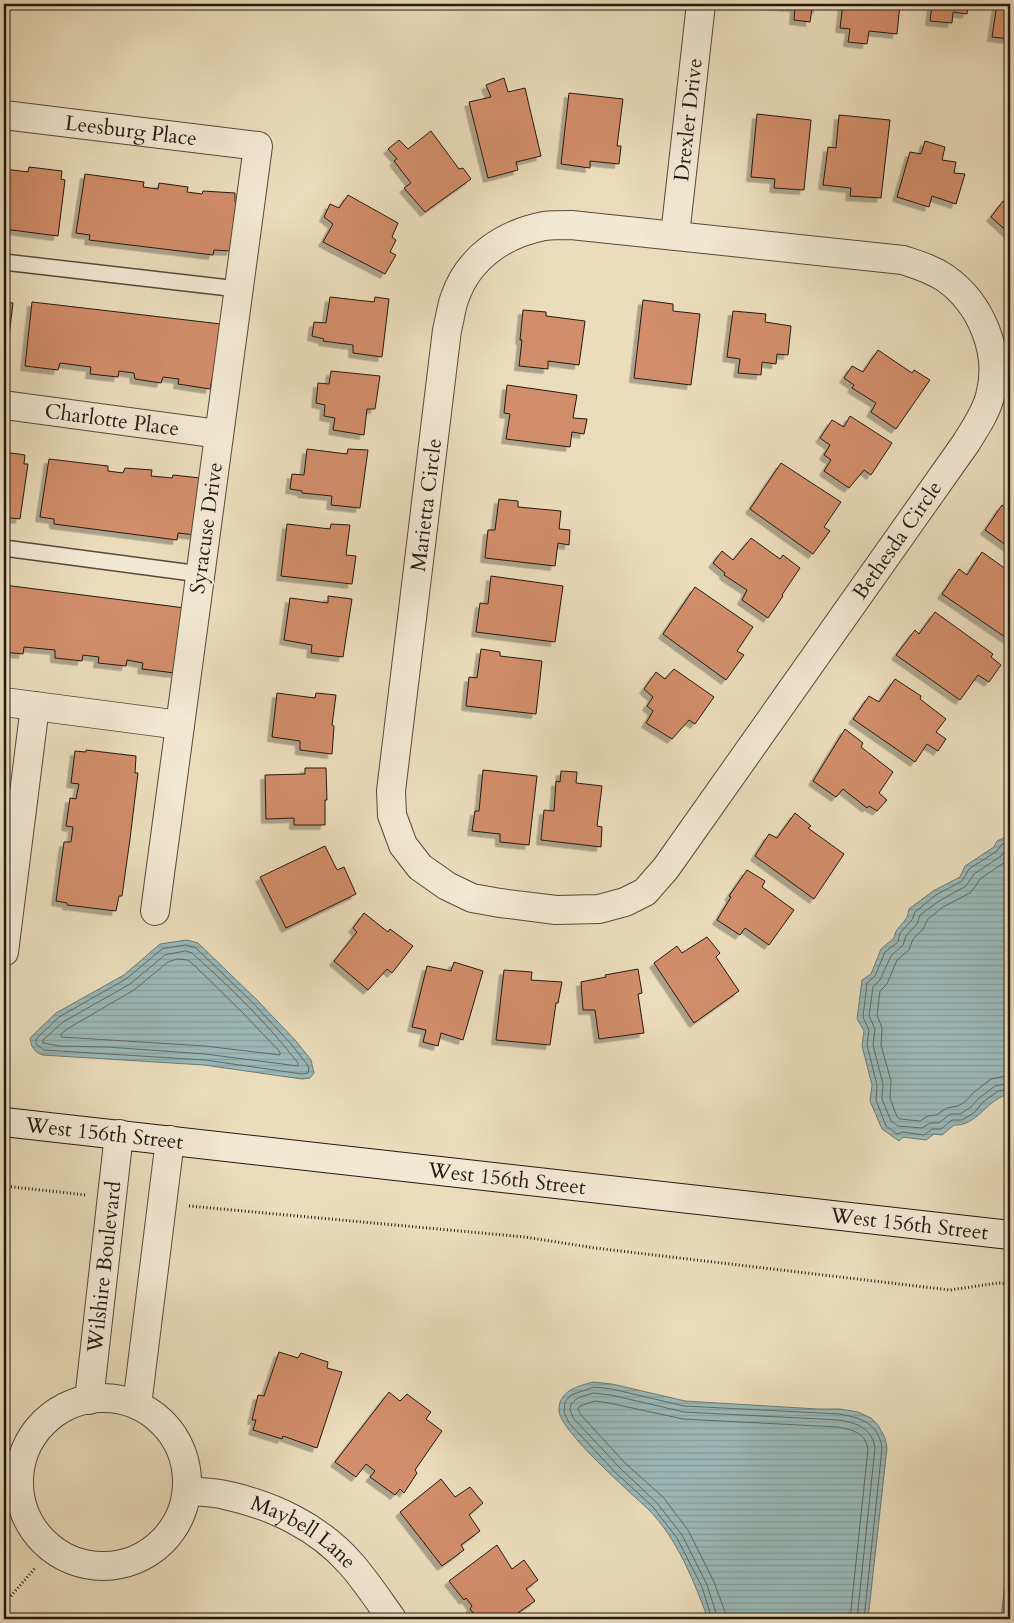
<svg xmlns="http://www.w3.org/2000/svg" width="1014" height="1623" viewBox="0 0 1014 1623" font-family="Cardo,serif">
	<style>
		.water { fill: url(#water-rules); stroke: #6b7a76 }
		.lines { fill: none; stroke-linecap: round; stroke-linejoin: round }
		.shore { stroke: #606a66; stroke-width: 1 }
		.building { fill: #d28e6b; stroke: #241912; filter: url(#shadow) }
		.lane-casing { stroke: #564a3c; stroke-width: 18 }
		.street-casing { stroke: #564a3c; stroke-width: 30 }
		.secondary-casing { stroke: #241912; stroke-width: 30 }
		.path { stroke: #241912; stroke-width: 3; stroke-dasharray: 1 2.5; stroke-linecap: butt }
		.lane { stroke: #f2e9d3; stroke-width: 15 }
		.street { stroke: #f2e9d3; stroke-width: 28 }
		.secondary { stroke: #f2e9d3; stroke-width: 28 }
		.labels { text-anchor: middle; stroke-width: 4; stroke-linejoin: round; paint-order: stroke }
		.street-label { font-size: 21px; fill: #241912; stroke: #f2e9d3 }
	</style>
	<defs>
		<pattern id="water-rules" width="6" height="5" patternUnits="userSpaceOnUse" patternTransform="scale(1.25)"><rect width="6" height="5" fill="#9bbab9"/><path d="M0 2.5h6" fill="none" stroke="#859f9e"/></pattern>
		<filter id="shadow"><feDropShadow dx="-4.5" dy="4.5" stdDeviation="0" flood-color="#0004"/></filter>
	</defs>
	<rect width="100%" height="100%" fill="#ebddbc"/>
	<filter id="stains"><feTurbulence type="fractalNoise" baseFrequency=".004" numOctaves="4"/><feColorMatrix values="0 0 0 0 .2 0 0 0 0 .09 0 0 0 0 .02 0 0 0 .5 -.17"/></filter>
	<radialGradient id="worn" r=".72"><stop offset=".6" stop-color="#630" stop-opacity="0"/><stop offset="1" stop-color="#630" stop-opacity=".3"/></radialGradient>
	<path class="water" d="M1010,835V1094C987,1098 977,1127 954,1125L942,1135L934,1134L926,1140L903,1137L899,1141L882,1129L870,1101L872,1085L862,1046L864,1031L857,1019L862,980L871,974L881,949L894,938C896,924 908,924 909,909L933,891L960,877L965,866L994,847L997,841Z
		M187,940L198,943L257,1000L296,1041L311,1060L314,1073L310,1078L302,1079L204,1065L42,1055C34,1051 31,1047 30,1038L56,1013L124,975L160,944Z
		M593,1382L612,1384L685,1401L817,1409H840L858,1412L871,1418L878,1425L885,1438L887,1448L868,1619H708C694,1581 677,1538 648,1509C631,1493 560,1431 559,1411C558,1391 578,1386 593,1382Z
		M1010,1535V1619H1001Z"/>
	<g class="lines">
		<path class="shore" d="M1010,840L1001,845L997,851L969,869L962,881L936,895L915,912L912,920L900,933L898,942L885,952L875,976L867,983L863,1017L869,1030L867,1045L877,1085L876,1100L886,1126L897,1134L903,1132L924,1135L932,1129H941L952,1120H962L975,1112L982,1103L998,1091L1010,1089
			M1010,847L1006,850L1001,856L974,874L966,886L939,901L920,915L917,924L906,936L903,945L891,956L880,980L873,987L869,1016L875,1029L873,1045L883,1084L882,1099L891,1121L898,1126L922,1128L930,1123H939L950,1114H960L971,1107L978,1099L995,1086L1010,1083
			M1010,857L1005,862L980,879L975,887L970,893L943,907L928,919L923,929L913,939L909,950L897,960L887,984L880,991L877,1015L882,1028L881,1045L891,1081L890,1098L897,1117L900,1119L920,1121L928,1116L936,1115L947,1108L958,1106L966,1101L973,1093L991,1079L1010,1075
			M186,945L196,948L253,1003L292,1045L306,1063L309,1068L308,1073L302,1074L205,1060L44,1050L36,1044V1039L59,1017L126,979L162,949Z
			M186,951L192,953C230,987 267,1023 298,1063V1066L205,1054L107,1047L60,1046L43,1043V1040L63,1022L130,984L165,955Z
			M178,959L188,960L196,967L243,1013L280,1052V1055L205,1046L61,1037V1034L67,1029L134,990L168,962Z
			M712,1619L702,1587L677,1538L653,1507L615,1472L569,1423L564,1412L565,1402L571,1395L594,1387L612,1389L684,1406L839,1414C862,1418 878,1423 882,1448L864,1619
			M718,1619L707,1585L682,1535L657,1503L620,1468L574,1419L570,1410L571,1404L575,1400L580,1397L594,1393L611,1395L684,1412L839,1420C857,1423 872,1428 875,1448L857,1619
			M726,1619L725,1612L714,1582L688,1530L663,1497L625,1463L581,1415L578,1409L580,1406L595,1401L609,1403L683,1419L838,1427C852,1430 865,1432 868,1449L850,1619"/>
	</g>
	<path class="building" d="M770,4H818V9L812,8L810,22L794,20L795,7L770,5Z
		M843,4H900L897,34L869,31L867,44L848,42L850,29L840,28Z
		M920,4H979H968L967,14L953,12L952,23L930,21L932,5Z
		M997,4H1010V39L992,37Z
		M504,78L508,92L525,88L541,156L516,162L518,170L488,178L469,102L491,97L486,85Z
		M569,93L623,99L617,146H621L619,164L590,161V168L561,164Z
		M757,114L811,120L804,190L774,188L775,179L751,177Z
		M839,115L890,120L881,198L850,196L851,188L823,185L828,147L836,148Z
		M431,131L459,169L463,168L471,179L425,212L404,188L411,183L394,161L397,159L388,149L399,140L408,149Z
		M925,141L945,147L942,160L956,162L954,173L965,174L956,204L932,196L929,207L897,197L910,152L921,154Z
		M29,167L62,171L61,179L65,180L58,236L4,229V169L28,172Z
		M85,174L144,182L143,187L158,189L159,183L188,187L187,192L202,194L203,191L235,193V202L238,203L231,251L214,250L213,255L89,240L90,235L76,233Z
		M348,195L398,223L392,237L396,240L390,252L396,255L385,274L323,242L333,224L324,217L330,204L339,208Z
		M1003,201L1008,205L1010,202V234L991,217Z
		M330,297L374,302L375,297L389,299L382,357L353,353V345L323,341L324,339L312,336L314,322L326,323Z
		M643,300L673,304V311L700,314L691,385L634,378Z
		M4,302L13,303L7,353H4Z
		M32,302L221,324L215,380L212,379L210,389L178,384L179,379L163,377L161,383L135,379L134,373L119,371L118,377L90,374L91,367L60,363L58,370L25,366Z
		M523,310L546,312V316L585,321L579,365L548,361V369L519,366L522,340H520Z
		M733,311L766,314L765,322L791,326L788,355L777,354L776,364L762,362L761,375L738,373L740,359L727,357Z
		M878,350L912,373L914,370L930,380L896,429L871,412L876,403L852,388L854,385L844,378L852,366L863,372Z
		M331,371L380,376L375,409H367L364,435L333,430L335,418L324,416L325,405L316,403L318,383L329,384Z
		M507,385L577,395L573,418L587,419L584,434L572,432L570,447L506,439L510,414L504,413Z
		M850,416L892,443L871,475L864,470L849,488L824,471L831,460L824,455L830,445L820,438L832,420L844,427Z
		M307,449L347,454L348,449L368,450L360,508L331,505L332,496L302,493V491L290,489L292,474L304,475Z
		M4,452L25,455L24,464H28L20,519L4,517Z
		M49,459L108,466V471L123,473L125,468L152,470L151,476L172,478L173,475L200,478L196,535L178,533L177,540L54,524V519L40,517Z
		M781,463L841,502L824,527L830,531L813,554L750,509Z
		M499,499L518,501V507L561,511L559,529L570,530L569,545L558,543L555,566L485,558L488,530H495Z
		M1002,505L1010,511V548L985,530Z
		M287,524L330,529L331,524L350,525L346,555L356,556L352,584L281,576Z
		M751,538L780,559L783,555L800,568L782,595L783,596L768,618L742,600L747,590L724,575L725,573L713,563L722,551L733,560Z
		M982,552L1010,572V637L1008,639L942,594L959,569L967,575Z
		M491,576L563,586L555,642L476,632L480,603L488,604Z
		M4,585L185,608L175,673L142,669L143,663L127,660L126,666L98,663L99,657L83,655L82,661L55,658V650L24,647L23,654L4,652Z
		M695,587L753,627L737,651L744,655L726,680L663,634Z
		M328,596L352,599L343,657L311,653L312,645L284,640L290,598L328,603Z
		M935,612L993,654L991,657L1001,665L989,682L978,675L960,700L896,655L915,630L919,634Z
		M481,649L500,652V656L542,661L536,714L466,706L469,677L477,678Z
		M674,669L714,697L695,724L689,720L672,739L646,723L653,711L647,706L653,697L644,689L656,672L665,679Z
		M895,679L921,696L920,699L946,719L936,732L946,739L938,751L927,744L915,762L853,719L869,696L879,702Z
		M277,693L315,698L316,693L336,695L332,725L334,726L332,754L300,750V741L272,737Z
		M845,729L863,743L861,747L893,772L879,793L887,800L877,811L869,806L867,808L843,789L836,797L813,781Z
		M86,750L136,756L135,773H138L130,839L122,896H119L116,911L67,905V903L56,901L64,842H71L73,827L66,826L70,798L76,799L79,784L71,783L75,751L86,752Z
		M305,768H326L327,800H325V825H294V818L266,819L265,775L305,774Z
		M483,770L537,776L529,845L500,842V834L472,831L475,811H479Z
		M561,771L577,772L576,783L602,786L597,826L602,827L601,847L541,840L544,810L554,811L556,781L560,782Z
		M795,813L811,826L808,828L844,854L814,899L755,856L769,834L777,838Z
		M325,846L337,870L344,867L356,894L286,928L260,877Z
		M747,870L765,881L762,887L794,910L769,945L745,928L740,935L717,920L731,897L729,896Z
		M364,913L388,932L390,929L413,946L392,973L387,969L368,990L334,961L357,932L353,928Z
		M707,937L720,953L716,957L739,991L694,1023L654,963L677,946L682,953Z
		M454,962L483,971L463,1040L441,1033L438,1046L423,1042L426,1030L412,1027L427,966L451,971Z
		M638,969L642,993L638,994L644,1033L599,1039L595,1010H583L581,982L606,977L605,975Z
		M504,970L532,972L531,980L562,982L558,1003H556L550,1045L496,1040Z
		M279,1352L298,1358L301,1353L328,1362L327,1368L342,1372L317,1448L283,1436L282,1439L253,1430L256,1420H252L258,1395L264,1396Z
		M389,1392L400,1401L407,1394L431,1412L426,1419L442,1431L415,1470L417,1473L404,1493L400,1489L395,1495L370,1477L375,1471L366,1464L356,1477L335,1462Z
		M441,1479L455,1497L470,1487L483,1503L469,1515L480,1531L461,1545L464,1550L442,1566L400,1512Z
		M497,1545L512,1569L524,1560L538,1580L526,1589L535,1601L509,1619H478L470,1609L472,1606L466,1598L464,1600L449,1581Z"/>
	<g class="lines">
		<g class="lane-casing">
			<path id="lane" d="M4,262L238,289
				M4,548L200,574"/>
		</g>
		<g class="street-casing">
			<g id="street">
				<path id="s1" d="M4,115L258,146L155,911"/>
				<path d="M571,225L903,260C918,265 932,269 945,278C981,303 1002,353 990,396C986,413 975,428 966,443L666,868L645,892L625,902L599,909L556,910L500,903L472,898L447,886L420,867L403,845L392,815L391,791L447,330C450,319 451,307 455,297C469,257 504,234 544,226C553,225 562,225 571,225Z"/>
				<path id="s2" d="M675,235L701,4"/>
				<path id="s3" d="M4,405L219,434"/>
				<path d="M4,702L180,725"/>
				<path d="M4,952L35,706"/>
				<circle cx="103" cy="1482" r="84"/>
				<path id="s4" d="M89,1400L119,1134"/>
				<path d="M137,1405L170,1140"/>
				<path id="s5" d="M187,1491C200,1492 213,1492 225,1495C272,1505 319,1527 351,1564C366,1581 379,1601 392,1619"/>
			</g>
		</g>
		<g class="secondary-casing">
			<g id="secondary">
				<path id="s6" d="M4,1122L1010,1235"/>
			</g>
		</g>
		<path class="path" d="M4,1186L86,1195
			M189,1206L525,1237L595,1248L950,1290L998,1283L1010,1284
			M4,1604L36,1567"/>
		<use href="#lane" class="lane"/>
		<use href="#street" class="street"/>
		<use href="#secondary" class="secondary"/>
	</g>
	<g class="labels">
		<g class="street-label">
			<text dy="7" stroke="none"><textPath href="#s2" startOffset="116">Drexler Drive</textPath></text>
			<text dy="7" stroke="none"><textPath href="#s1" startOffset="128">Leesburg Place</textPath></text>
			<text dy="7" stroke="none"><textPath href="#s3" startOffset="109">Charlotte Place</textPath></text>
			<text transform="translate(426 505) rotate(-83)" y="7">Marietta Circle</text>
			<text transform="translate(206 528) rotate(-82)" y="7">Syracuse Drive</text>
			<text transform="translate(897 540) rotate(-55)" y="7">Bethesda Circle</text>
			<text dy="7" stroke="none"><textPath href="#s6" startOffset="101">West 156th Street</textPath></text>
			<text dy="7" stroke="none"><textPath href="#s6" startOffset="506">West 156th Street</textPath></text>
			<text dy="7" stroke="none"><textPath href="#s6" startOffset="911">West 156th Street</textPath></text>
			<text dy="7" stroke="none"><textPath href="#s4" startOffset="134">Wilshire Boulevard</textPath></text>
			<text dy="7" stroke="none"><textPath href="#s5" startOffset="126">Maybell Lane</textPath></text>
		</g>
	</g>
	<rect width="1014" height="1623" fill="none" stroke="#ebddbc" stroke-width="20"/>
	<rect x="5" y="5" width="1004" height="1613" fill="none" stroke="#241912" stroke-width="2.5"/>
	<rect x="10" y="10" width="994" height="1603" fill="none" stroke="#241912"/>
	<rect width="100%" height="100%" filter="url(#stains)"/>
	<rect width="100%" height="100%" fill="url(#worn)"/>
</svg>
